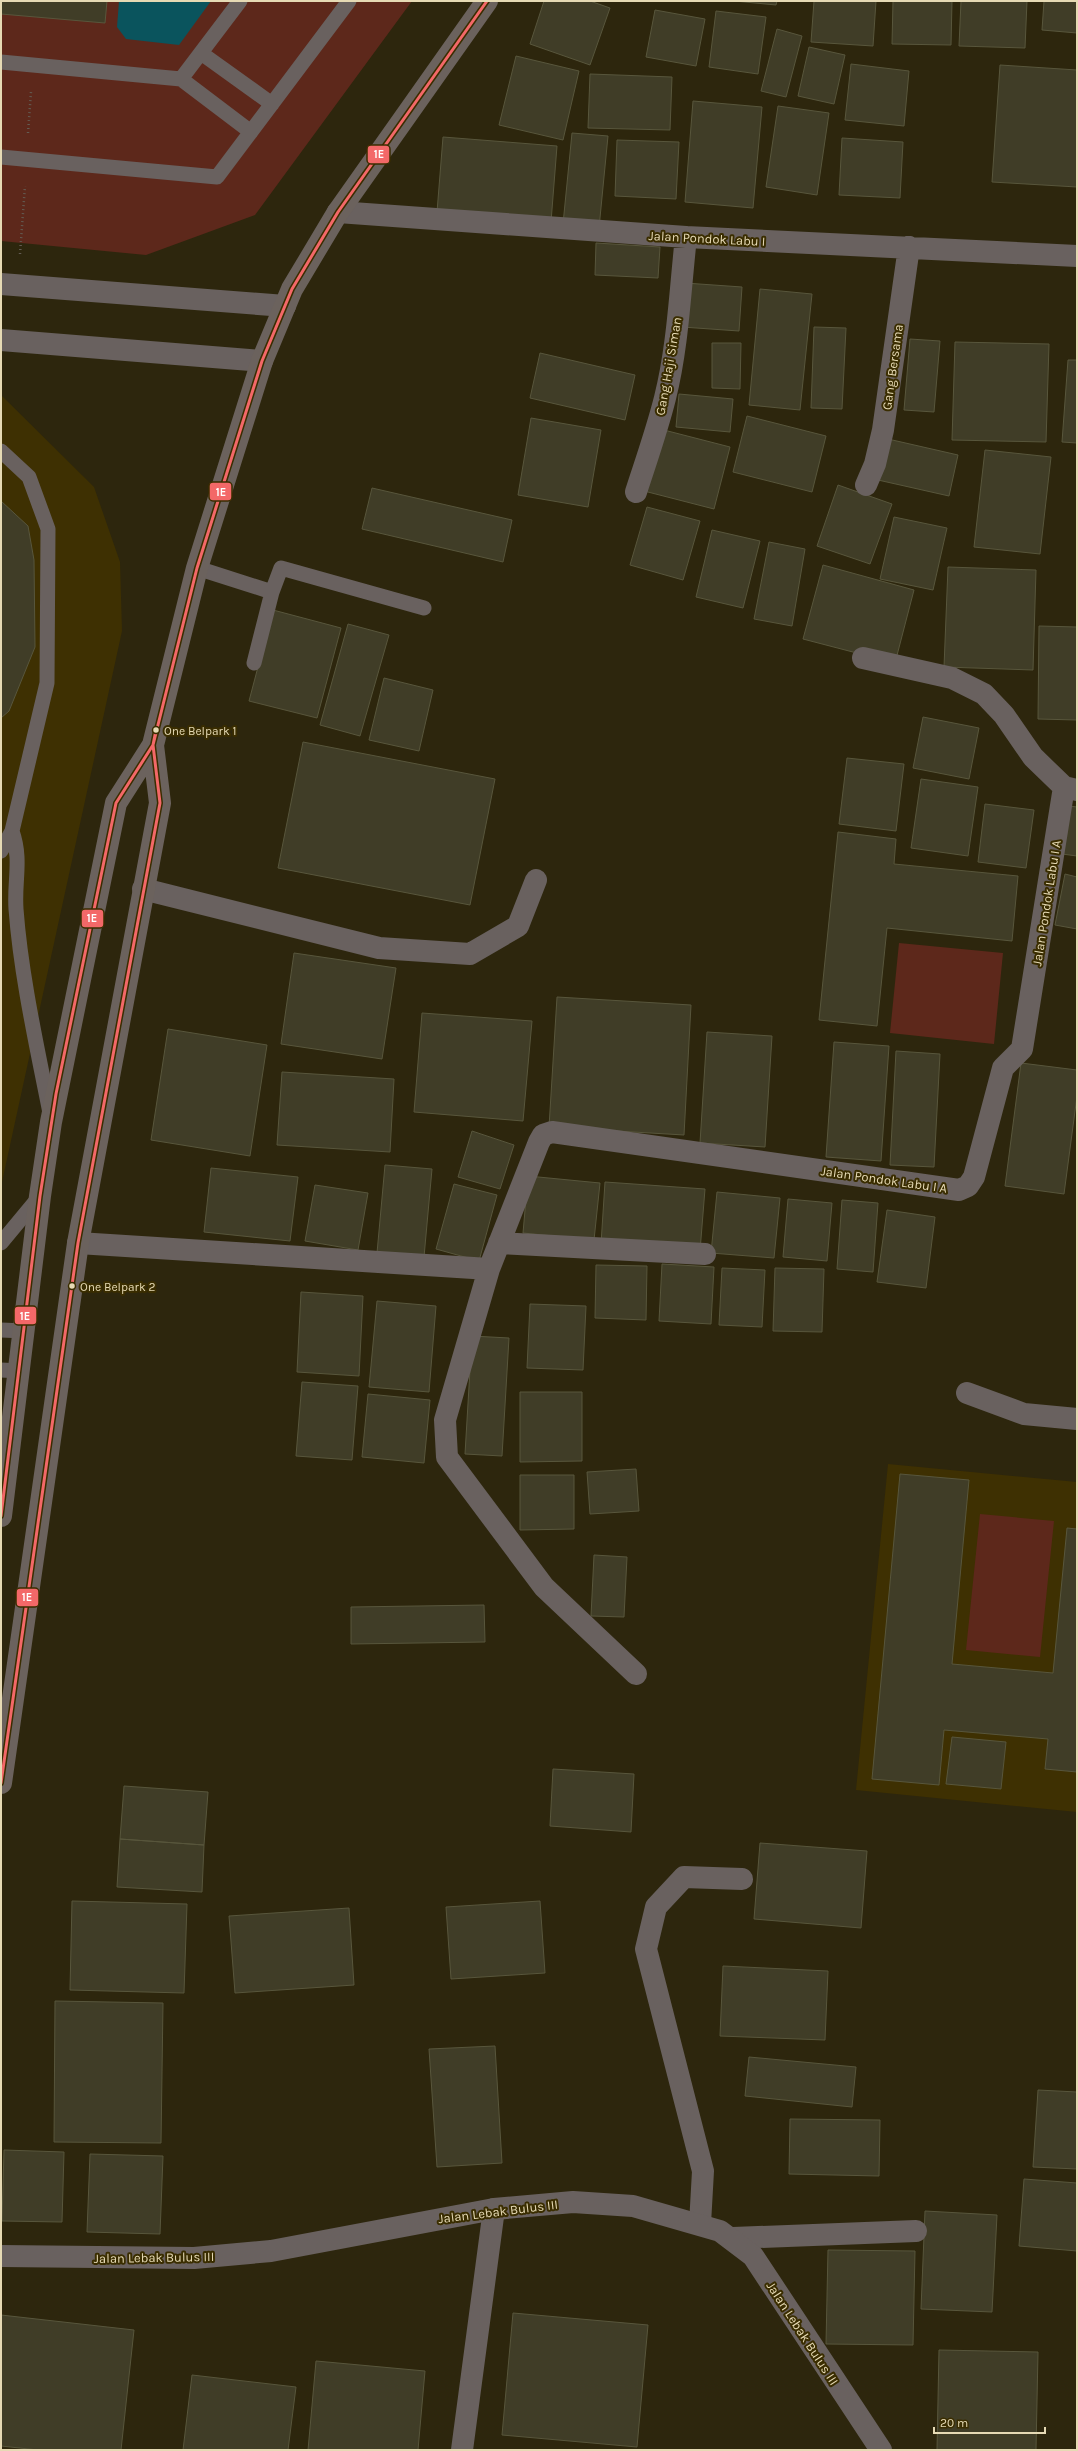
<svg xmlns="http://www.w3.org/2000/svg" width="1078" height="2451" viewBox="0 0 1078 2451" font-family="Karla,sans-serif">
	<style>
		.built { fill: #3e3002 }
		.green { fill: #5d281b }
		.water { fill: #0a545d }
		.building { fill: #403d27; stroke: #58563c }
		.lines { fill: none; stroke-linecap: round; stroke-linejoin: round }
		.path { stroke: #635c53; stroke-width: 2.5; stroke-dasharray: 1 3; stroke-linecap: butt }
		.service { stroke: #69615f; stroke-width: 15 }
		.minor { stroke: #69615f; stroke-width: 22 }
		.tertiary { stroke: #69615f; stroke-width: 22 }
		.secondary { stroke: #6b625d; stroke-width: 22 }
		.bus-1-casing { stroke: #3a2d00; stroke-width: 6 }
		.bus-1 { stroke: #f36868; stroke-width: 3 }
		.bus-dot { fill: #e6dab4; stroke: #3a2d00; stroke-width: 1.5 }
		.labels { text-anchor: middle; stroke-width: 4; stroke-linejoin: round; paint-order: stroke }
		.bus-label { font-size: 12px; fill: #e6dab4; stroke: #3a2d00; text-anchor: start }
		.street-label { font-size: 13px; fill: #e6dab4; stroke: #3a2d00 }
		.line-badge { stroke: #3a2d00; stroke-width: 1.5 }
		.badge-label { font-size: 11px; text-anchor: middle; font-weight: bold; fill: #fff }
	</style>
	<rect width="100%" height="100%" fill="#2d260d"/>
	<path class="built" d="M1,395L94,487L120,562L122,631L2,1182L1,1198Z
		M888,1464L1077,1482V1812L856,1790Z"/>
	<path class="green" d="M1,1H412L255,215L146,255L1,241Z
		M899,943L1003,953L994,1044L890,1033Z
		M980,1514L1054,1521L1040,1657L966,1650Z"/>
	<path class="water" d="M119,1H211L179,45L126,39L117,27Z"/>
	<path class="building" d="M1,1H107L105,23L1,14Z
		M544,1H590L610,8L590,65L530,44Z
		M734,1H777L776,5Z
		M814,1H876L873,46L811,42Z
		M893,1H952L951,45L892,44Z
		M961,1H1027L1025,48L959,46Z
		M1044,1H1077V33L1042,30Z
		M655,10L705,19L696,66L646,57Z
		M716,11L766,17L758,74L709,67Z
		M777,29L802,36L786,97L761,91Z
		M809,47L845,55L834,104L798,96Z
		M516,56L579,71L563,140L499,125Z
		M851,64L909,71L904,126L845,120Z
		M1000,65L1077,70V187L992,182Z
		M590,74L672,77L670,130L588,128Z
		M693,101L762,107L753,208L685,202Z
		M778,106L829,113L817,195L766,187Z
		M572,133L608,136L599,228L563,224Z
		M443,137L557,146L551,222L437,212Z
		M842,138L903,142L900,198L839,195Z
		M617,140L679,142L676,199L615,196Z
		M596,243L660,247L658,278L595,275Z
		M685,283L742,287L739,331L682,327Z
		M760,289L812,294L800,410L749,405Z
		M814,327L846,328L842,409L811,408Z
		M910,339L940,341L934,412L904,410Z
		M955,342L1049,344L1046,442L952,440Z
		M712,343H741L740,389L712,388Z
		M540,353L635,375L625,420L530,398Z
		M1068,360H1077V443L1062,442Z
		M679,394L733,399L730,432L676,427Z
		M747,416L826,436L812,492L733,472Z
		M531,418L601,430L588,507L518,495Z
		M660,429L730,447L714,509L644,491Z
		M888,439L958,455L949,496L878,480Z
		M985,450L1051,457L1040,554L974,547Z
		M838,485L892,504L870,564L817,546Z
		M372,488L512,520L503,562L362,529Z
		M1,501L28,526L34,560L35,647L9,711L1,718Z
		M647,507L700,521L683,580L630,565Z
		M894,517L947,528L933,590L880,579Z
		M712,530L760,541L743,608L696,597Z
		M769,542L805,549L792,626L754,619Z
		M823,565L914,590L895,663L803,639Z
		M948,567L1036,570L1033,670L944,667Z
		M273,610L341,628L317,718L249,701Z
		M348,624L389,635L360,736L320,725Z
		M1039,626L1077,627V720L1038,719Z
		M384,678L433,690L419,751L369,740Z
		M923,717L979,728L969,779L913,768Z
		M303,742L495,779L470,905L278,868Z
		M847,758L904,764L896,831L839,824Z
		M921,779L978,787L968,856L911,848Z
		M985,804L1034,810L1026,868L978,862Z
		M1069,806L1077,807V856L1062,854Z
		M838,832L896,839L894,864L1018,876L1012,941L887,928L877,1026L819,1020Z
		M1065,874L1077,877V929L1055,925Z
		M294,953L396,968L382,1059L281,1044Z
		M557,997L691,1005L684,1135L549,1127Z
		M422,1013L532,1021L523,1121L414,1112Z
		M168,1029L267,1045L250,1156L151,1140Z
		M707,1032L772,1036L765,1147L700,1143Z
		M834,1042L889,1046L881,1161L826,1157Z
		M896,1051L940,1054L934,1167L890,1165Z
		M1021,1063L1077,1070V1096L1064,1194L1005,1186Z
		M282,1072L394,1079L390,1152L277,1145Z
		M472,1131L514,1145L500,1189L458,1177Z
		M385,1165L432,1169L424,1257L377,1253Z
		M211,1168L298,1177L290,1241L204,1232Z
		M528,1176L600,1183L594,1240L523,1233Z
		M605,1182L705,1189L700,1251L601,1244Z
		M454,1184L497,1195L479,1261L436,1249Z
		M315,1185L368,1193L358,1250L305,1241Z
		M717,1192L780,1198L774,1258L711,1253Z
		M788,1199L832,1203L827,1261L783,1257Z
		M842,1200L878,1203L873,1272L837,1269Z
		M887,1210L935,1217L926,1288L877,1282Z
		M662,1264L714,1267L711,1324L659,1321Z
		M596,1265L647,1266L646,1320L595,1318Z
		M722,1268L765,1270L762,1327L719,1325Z
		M775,1268L824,1269L822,1332L773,1331Z
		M301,1292L363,1296L359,1376L297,1372Z
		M377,1301L436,1306L429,1392L369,1387Z
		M530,1304L586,1306L583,1370L527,1368Z
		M472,1336L509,1338L502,1456L465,1454Z
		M302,1382L358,1386L352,1460L296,1456Z
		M520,1392H582V1461L520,1462Z
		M368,1394L430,1400L424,1463L362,1457Z
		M636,1469L639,1511L590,1514L587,1472Z
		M900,1474L969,1480L952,1664L1053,1673L1067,1528L1077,1529V1772L1045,1769L1048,1739L944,1730L939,1785L872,1779Z
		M520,1475H574V1529L520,1530Z
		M594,1555L627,1557L624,1617L591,1616Z
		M484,1605L485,1642L351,1644V1607Z
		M952,1737L1006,1742L1001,1789L946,1784Z
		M553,1769L634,1774L631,1832L550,1826Z
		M124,1786L208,1792L204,1845L120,1839Z
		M120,1839L204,1845L202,1892L117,1887Z
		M760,1843L867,1851L861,1928L754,1919Z
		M72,1901L187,1904L184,1993L70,1990Z
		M540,1901L545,1973L451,1979L446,1907Z
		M349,1908L354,1985L235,1993L229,1916Z
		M723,1966L828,1971L825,2040L720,2036Z
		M55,2001L163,2003L161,2143L54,2142Z
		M495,2046L502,2163L437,2167L429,2049Z
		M749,2057L856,2067L852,2107L745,2096Z
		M1038,2090L1077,2092V2169L1033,2167Z
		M790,2119L880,2120L879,2176L789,2174Z
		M4,2150L64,2152L62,2222L2,2221Z
		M90,2154L163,2156L160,2234L87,2232Z
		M1024,2179L1077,2183V2251L1019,2246Z
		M925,2211L997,2215L992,2312L921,2309Z
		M828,2250L915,2251L913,2345L826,2344Z
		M513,2313L648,2325L637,2447L502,2435Z
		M1,2315L134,2330L121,2450H38L1,2446Z
		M939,2350L1038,2352L1036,2450H937Z
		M316,2361L425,2371L418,2450H308Z
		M192,2375L296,2387L288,2450H183Z"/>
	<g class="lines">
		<path class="path" d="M28,133L31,92
			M20,254L25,186"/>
		<path class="service" d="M201,53L272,104
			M1,62L181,79L251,132
			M181,79L240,1
			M1,157L217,177L349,1
			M1,451L29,477L48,529L47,683L12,831L1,851
			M197,568L272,592L281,568L424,608
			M254,663L272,592
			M12,831C22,860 14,880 16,909C21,976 37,1047 50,1113
			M1,1243L40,1196
			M1,1330L25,1331
			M1,1370L20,1371"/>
		<path class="minor" d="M338,212L686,237L1077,256
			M1,284L285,306
			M1,340L262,361
			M866,485L875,464L883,430L909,247
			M636,492C646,461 657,430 665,398C678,346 680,291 686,237
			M863,658L952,678L984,694L1004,715L1033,757L1064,787
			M143,889L379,948L470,954L518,926L536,880
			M78,1243L489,1269
			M499,1243L705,1254
			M967,1393L1024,1414L1077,1419
			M636,1674L544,1587L447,1457L445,1420L489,1269L539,1142L543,1135L552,1132L959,1190L968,1186L974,1177L1003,1068L1022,1049L1064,787L1077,790
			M700,2224L703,2171L646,1949L656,1907L684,1877L742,1879
			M733,2238L916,2231
			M462,2450L494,2209"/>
		<path class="tertiary" d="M1,2256L194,2258L271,2251L494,2209L573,2202L633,2206L720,2231L753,2256L881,2450"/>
		<path class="secondary" d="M1,1516L40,1196L51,1122L116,803L153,745L197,568L262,361L292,289L338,212L487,1
			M1,1783L78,1243L160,803L153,745"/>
		<g class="bus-1-casing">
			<path id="bus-1" d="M1,1516L40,1196L56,1094L116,803L153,745L156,730
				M1,1783L78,1243L160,803L153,745L197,568L262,361L292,289L338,212L487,1"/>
		</g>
		<use href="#bus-1" class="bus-1"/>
	</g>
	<g class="bus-dot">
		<circle cx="156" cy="730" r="3.5"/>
		<circle cx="72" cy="1286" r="3.5"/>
	</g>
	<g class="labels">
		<g class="bus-label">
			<text x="164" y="735">One Belpark 1</text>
			<text x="80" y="1291">One Belpark 2</text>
		</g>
		<g class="street-label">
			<text transform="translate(707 238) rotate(3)" y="5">Jalan Pondok Labu I</text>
			<text transform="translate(668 366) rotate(-80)" y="5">Gang Haji Siman</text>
			<text transform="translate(892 367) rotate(-82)" y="5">Gang Bersama</text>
			<text transform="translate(1046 903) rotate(-81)" y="5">Jalan Pondok Labu I A</text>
			<text transform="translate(884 1179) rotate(8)" y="5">Jalan Pondok Labu I A</text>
			<text transform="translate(498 2211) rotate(-7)" y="5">Jalan Lebak Bulus III</text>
			<text transform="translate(154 2257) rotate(-1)" y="5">Jalan Lebak Bulus III</text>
			<text transform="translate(803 2333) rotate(57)" y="5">Jalan Lebak Bulus III</text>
		</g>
	</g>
	<g class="line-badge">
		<rect x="367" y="145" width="23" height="19" rx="4" fill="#f36868"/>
		<rect x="209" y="482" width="23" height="19" rx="4" fill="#f36868"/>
		<rect x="81" y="909" width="23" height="19" rx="4" fill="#f36868"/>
		<rect x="14" y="1306" width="23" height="19" rx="4" fill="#f36868"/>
		<rect x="16" y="1588" width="23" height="19" rx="4" fill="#f36868"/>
	</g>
	<g class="badge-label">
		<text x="379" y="158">1E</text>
		<text x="221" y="496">1E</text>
		<text x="92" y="922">1E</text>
		<text x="25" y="1320">1E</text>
		<text x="27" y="1601">1E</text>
	</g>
	<rect width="1078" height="2451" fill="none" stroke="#e6dab4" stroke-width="4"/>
	<path d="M934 2427v6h111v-6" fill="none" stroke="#e6dab4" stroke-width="2"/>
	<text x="940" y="2427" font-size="12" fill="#e6dab4" stroke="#3a2d00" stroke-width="3" paint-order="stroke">20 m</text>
</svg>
